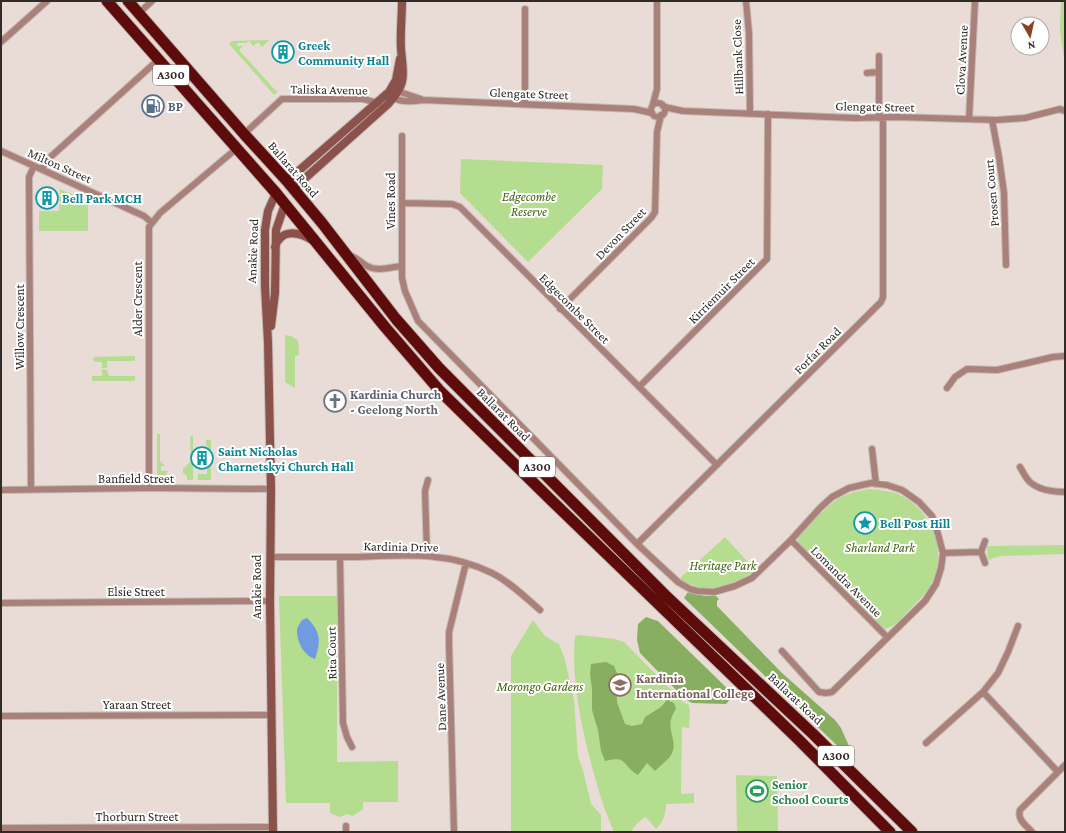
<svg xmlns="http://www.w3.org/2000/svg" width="1066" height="833" viewBox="0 0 1066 833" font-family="'Crimson Pro',serif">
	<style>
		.green { fill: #b5dd8f }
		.forest { fill: #88af60 }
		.water { fill: #719be1 }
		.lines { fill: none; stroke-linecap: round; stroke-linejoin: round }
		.street-casing { stroke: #c4b9b3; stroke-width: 8 }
		.secondary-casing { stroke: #c4b9b3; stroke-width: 10 }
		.highway-casing { stroke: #c4b9b3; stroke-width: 13 }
		.street { stroke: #a9807a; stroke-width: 6 }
		.secondary { stroke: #8b524b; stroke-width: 8 }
		.highway { stroke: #5e0c0b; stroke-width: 11 }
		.labels { text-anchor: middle; stroke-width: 4; stroke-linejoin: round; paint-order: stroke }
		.shield { fill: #fff; stroke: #6e6b69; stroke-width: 1 }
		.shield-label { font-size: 12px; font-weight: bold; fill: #302b29 }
		.culture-label { font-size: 13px; font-weight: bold; fill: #0d838f; stroke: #fff; text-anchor: start }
		.street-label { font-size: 13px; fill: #302b29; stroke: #fff }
		.service-label { font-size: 13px; font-weight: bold; fill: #4e5e75; stroke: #fff; text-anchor: start }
		.park-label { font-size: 13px; font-style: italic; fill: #41640f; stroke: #fff }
		.worship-label { font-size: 13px; font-weight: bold; fill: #5b616d; stroke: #fff; text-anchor: start }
		.education-label { font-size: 13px; font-weight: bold; fill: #785e54; stroke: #fff; text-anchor: start }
		.leisure-label { font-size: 13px; font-weight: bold; fill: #27864d; stroke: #fff; text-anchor: start }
	</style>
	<rect width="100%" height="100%" fill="#e9dcd6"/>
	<path class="green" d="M1061,1H1065V65L1060,31Z
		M269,40L262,47L258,42L253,46L249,41L246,43H237V46H243L239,50L276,91L279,90L274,95L229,44L232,41Z
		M461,159L603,165L602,189L528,262L460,193Z
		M60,189L88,201V231H39V211H59Z
		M285,335L291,336L298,340L299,355L295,356V388L285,382Z
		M135,356V361H107V368H102V362H95L93,359L94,357Z
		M102,369L107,370L109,376H135V381H92V376H102Z
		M157,434H160V461L165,466H161V471H168L163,480L157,477Z
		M193,435V480H187V476L183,473V469L191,461L190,437Z
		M206,440H211V480H198V474H207L208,446H206Z
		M869,489C881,490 894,491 904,497C933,514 947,552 932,582C927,593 919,600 911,608C902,617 897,626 885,629L879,625L803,548L798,542V536L802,530L838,498L854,492Z
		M725,537L755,570C740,584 711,594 691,585C687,583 683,581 680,578Z
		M1065,545V554L1000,556L988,560L987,546Z
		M279,596H337V762L398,761V802H363V809L353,816L347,814L340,817L330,813V803H286Z
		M533,620L545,636L559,644L565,660L574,700L578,756L584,774L591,804L601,815V832H511V656Z
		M579,635L615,639L624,642L683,702L689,705L690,711L689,728L682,727L681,794L694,793V803L666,804C666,813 663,823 656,829L646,817C639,821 635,825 631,832H614C609,820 604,808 600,795C586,748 570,685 575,636Z
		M736,775L777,776L778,832H737Z"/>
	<path class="forest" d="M688,592L705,596H716L719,599L717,601V606L782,673L835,720L841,728L853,755L850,758L684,598Z
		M646,617L658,621L734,695L726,704L692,703L685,699L640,653L637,640L638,624Z
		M606,662L614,666L617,673V702L625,724L632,726L642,724L645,717L661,707L667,700L674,703L676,709C662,729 680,739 671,755C667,761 660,766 655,771L647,763L638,775C621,765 628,755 605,761L601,751L598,730L592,710V689L590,674L591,664Z"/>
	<path class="water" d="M307,618C321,632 321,641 315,659C304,656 296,641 297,629C298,626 300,623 302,620Z"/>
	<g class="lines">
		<g class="street-casing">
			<path id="street" d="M746,1L749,33L750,113
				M525,9V104
				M139,13L152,1
				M1,42L47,1
				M879,56V118
				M867,73L878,72
				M394,90L421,99
				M390,96C400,103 412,102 423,100L634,109L652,113
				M651 110a7 7 0 1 1 14 0a7 7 0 1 1-14 0Z
				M653,104L657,89V1
				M663,106L669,108L683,111L854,118L897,117L996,120L1025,118L1060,109L1065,111
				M969,119L975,1
				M992,120L999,157L1004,193L1006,265
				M244,134L282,99H363L378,103
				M402,136V278L405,291L418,321L637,544L678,582L690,589L697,591L714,592L735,586L752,578L791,540L820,508L832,497L849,488L871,483L887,485L902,490L919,502L932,516L938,534L943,553L941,568L936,584L925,601L832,692L826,693L819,692L782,651
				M1,151L144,216L151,222
				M42,169L46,161L158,60
				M402,203L452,204L460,207L717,465
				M348,255C357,257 360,262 367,266C377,272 391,267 402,266
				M560,309L651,218L655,212L657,132L661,115
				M639,387L767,259L768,114
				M947,388L955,377L967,369L997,370L1053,357L1065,356
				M872,449L876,484
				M1020,467C1023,472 1026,479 1031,483C1040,490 1054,492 1065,492
				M149,488V227L160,213L236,149
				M1,490L149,488L271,489
				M31,490L29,177L34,166
				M791,540L887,637
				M985,541L981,552L985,563
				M637,544L881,302L883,297V118
				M943,553L981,552
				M427,555L425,491L428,480
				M270,557C299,557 329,557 358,557C405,555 448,551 492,573C510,582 525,597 540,610
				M340,557L343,723L347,737L352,747
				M1,603L270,601
				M983,692L1058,772
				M1,716L272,715
				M926,743L983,692L998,673L1008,652L1018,626
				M346,826V832
				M1,828L273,827
				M454,832L449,643V632L466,563
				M1032,832C1026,825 1017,820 1020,810L1065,765"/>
		</g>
		<g class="secondary-casing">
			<path id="secondary" d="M287,181L389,92L396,80L400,59
				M293,189L388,104C408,82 403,75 401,49C400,33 402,17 402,1
				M275,247C281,228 299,232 312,240
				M271,326L275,293L276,230L285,204
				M273,832L270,601L271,489L268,342L265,286V230L268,211L276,193"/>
		</g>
		<g class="highway-casing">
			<path id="highway" d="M107,1L276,193L385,327L440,391L551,500L799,740L890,832
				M128,1L244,134L287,181L322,223L396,319L439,368L665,595L813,734L912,832"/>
		</g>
		<use href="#street" class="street"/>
		<use href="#secondary" class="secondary"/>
		<use href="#highway" class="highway"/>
	</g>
	<defs>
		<g id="building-ring" transform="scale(1.15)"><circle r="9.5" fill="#fff" stroke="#0f9aa8" stroke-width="1.5"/><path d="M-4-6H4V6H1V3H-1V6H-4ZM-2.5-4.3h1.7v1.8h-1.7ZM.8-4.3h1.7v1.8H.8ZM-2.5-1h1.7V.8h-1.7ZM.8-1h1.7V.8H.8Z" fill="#0f9aa8"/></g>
		<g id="fuel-ring" transform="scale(1.15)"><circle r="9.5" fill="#fff" stroke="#5c6f8a" stroke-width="1.5"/><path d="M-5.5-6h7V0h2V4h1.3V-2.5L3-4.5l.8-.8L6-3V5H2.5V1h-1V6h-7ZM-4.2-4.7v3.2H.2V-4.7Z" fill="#5c6f8a"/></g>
		<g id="church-ring" transform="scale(1.15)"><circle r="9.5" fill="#fff" stroke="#6b7280" stroke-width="1.5"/><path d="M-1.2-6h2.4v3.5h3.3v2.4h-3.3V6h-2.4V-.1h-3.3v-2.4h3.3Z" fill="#6b7280"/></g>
		<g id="sight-ring" transform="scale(1.15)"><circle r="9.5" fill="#fff" stroke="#0f9aa8" stroke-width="1.5"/><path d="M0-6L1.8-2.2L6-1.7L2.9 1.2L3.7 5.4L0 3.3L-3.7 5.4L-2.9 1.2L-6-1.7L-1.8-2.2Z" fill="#0f9aa8"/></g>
		<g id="school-ring" transform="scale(1.15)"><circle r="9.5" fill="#fff" stroke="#8d6e63" stroke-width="1.5"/><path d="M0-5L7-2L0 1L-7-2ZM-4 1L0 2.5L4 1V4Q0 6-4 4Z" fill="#8d6e63"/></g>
		<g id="stadium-ring" transform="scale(1.15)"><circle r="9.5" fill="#fff" stroke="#2e9e5b" stroke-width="1.5"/><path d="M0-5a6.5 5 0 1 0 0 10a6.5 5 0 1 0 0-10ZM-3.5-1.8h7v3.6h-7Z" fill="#2e9e5b"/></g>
	</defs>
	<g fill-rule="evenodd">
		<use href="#building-ring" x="283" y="52"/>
		<use href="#fuel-ring" x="153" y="106"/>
		<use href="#building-ring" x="47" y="198"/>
		<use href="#church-ring" x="335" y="401"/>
		<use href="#building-ring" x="202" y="458"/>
		<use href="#sight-ring" x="865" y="523"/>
		<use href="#school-ring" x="620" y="685"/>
		<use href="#stadium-ring" x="757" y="791"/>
	</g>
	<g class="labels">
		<g class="shield">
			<rect x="153" y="65" width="36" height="20" rx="3"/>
			<rect x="519" y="457" width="36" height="20" rx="3"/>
			<rect x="818" y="746" width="36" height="20" rx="3"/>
		</g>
		<g class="shield-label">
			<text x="171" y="79">A300</text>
			<text x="537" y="471">A300</text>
			<text x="836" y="760">A300</text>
		</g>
		<g class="culture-label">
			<text x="298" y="50">Greek<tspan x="298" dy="15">Community Hall</tspan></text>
			<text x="62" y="203">Bell Park MCH</text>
			<text x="218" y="456">Saint Nicholas<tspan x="218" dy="15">Charnetskyi Church Hall</tspan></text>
			<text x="880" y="528">Bell Post Hill</text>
		</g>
		<g class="street-label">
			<text transform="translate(737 57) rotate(-92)" y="5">Hillbank Close</text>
			<text transform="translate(961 60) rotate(-87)" y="5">Clova Avenue</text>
			<text transform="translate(329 89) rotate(1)" y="5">Taliska Avenue</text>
			<text transform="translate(529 93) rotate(2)" y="5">Glengate Street</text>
			<text transform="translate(875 106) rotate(1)" y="5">Glengate Street</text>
			<text transform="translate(60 165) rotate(24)" y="5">Milton Street</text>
			<text transform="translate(294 169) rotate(49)" y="5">Ballarat Road</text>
			<text transform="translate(991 193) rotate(-95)" y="5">Prosen Court</text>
			<text transform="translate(390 201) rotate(-90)" y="5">Vines Road</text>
			<text transform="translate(620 233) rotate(-46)" y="5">Devon Street</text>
			<text transform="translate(252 251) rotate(-88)" y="5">Anakie Road</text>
			<text transform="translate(721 290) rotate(-45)" y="5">Kirriemuir Street</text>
			<text transform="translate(137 299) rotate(-90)" y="5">Alder Crescent</text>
			<text transform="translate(575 308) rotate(45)" y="5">Edgecombe Street</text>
			<text transform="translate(19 327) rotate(-90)" y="5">Willow Crescent</text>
			<text transform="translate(817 350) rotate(-45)" y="5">Forfar Road</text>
			<text transform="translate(504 414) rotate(45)" y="5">Ballarat Road</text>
			<text x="136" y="483">Banfield Street</text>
			<text transform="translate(401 546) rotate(1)" y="5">Kardinia Drive</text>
			<text transform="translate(847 581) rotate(45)" y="5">Lomandra Avenue</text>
			<text transform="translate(256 587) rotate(-90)" y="5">Anakie Road</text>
			<text x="136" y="596">Elsie Street</text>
			<text transform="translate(331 653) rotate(-91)" y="5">Rita Court</text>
			<text transform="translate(440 697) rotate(-92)" y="5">Dane Avenue</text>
			<text transform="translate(796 698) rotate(43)" y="5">Ballarat Road</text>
			<text x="137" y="709">Yaraan Street</text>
			<text x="137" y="821">Thorburn Street</text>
		</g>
		<g class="service-label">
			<text x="168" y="111">BP</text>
		</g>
		<g class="park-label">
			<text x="529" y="201">Edgecombe<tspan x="529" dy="15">Reserve</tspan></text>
			<text x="880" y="552">Sharland Park</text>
			<text x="723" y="570">Heritage Park</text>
			<text x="540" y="691">Morongo Gardens</text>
		</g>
		<g class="worship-label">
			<text x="350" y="399">Kardinia Church<tspan x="350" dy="15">- Geelong North</tspan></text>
		</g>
		<g class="education-label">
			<text x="636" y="683">Kardinia<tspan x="636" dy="15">International College</tspan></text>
		</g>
		<g class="leisure-label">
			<text x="772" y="789">Senior<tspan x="772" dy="15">School Courts</tspan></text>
		</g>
	</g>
	<rect width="1066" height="833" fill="none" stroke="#302b29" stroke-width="4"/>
	<g transform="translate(1030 36) rotate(171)"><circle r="19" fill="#ffffff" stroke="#acaaa9"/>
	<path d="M0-3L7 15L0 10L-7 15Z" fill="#8a4222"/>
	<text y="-6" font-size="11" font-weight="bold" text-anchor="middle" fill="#302b29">N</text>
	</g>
</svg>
